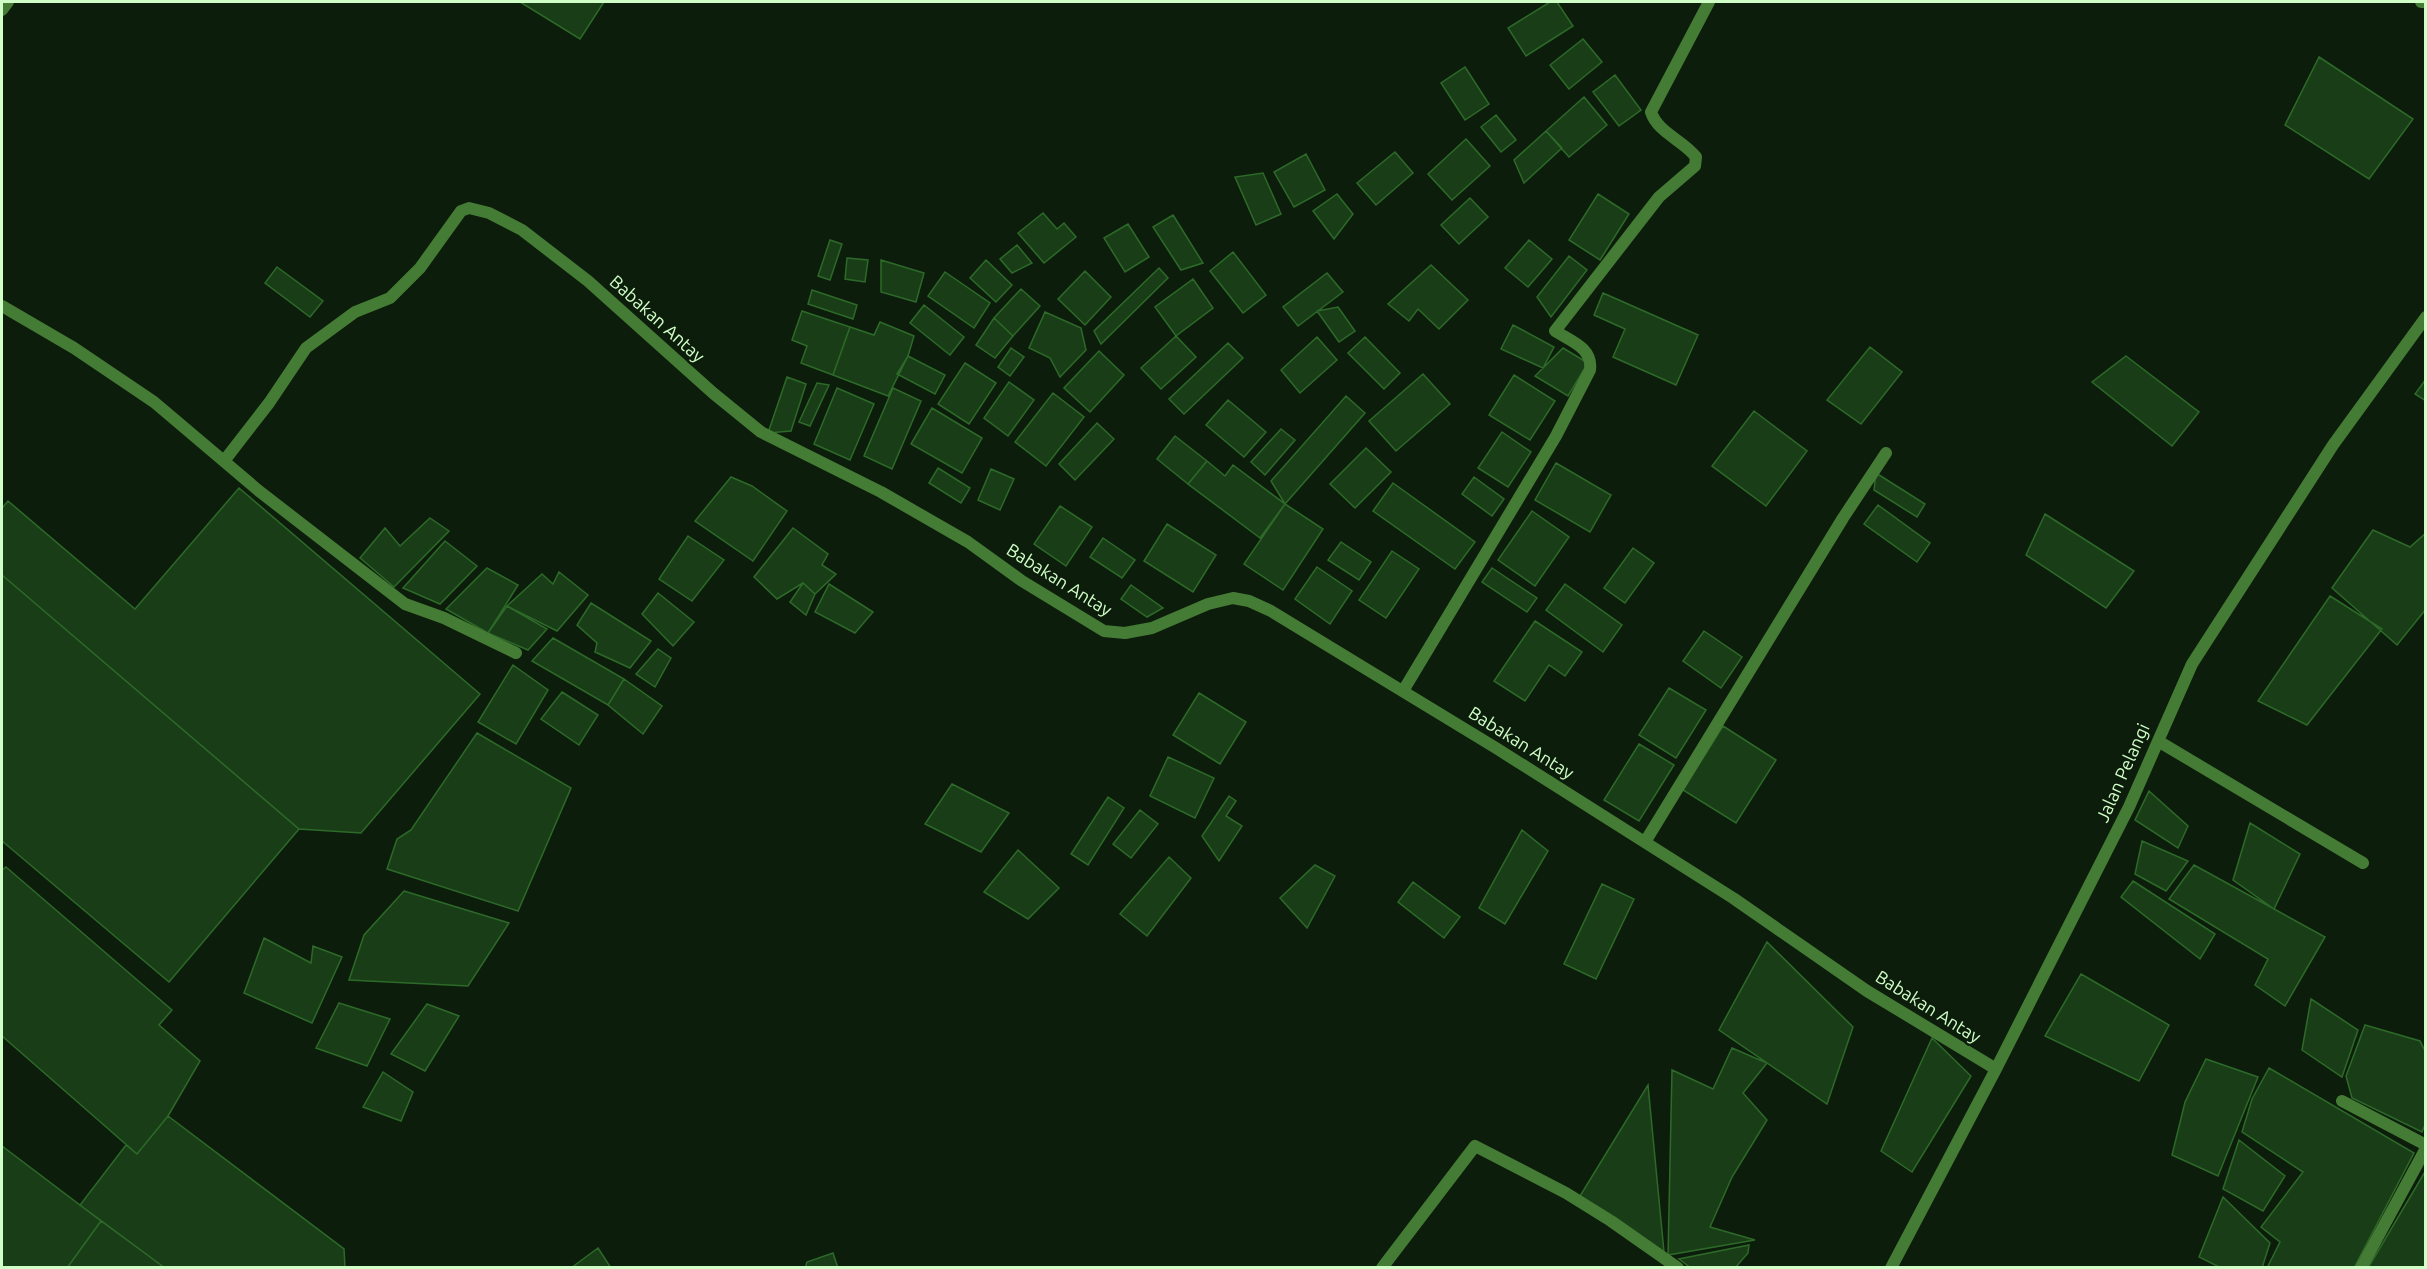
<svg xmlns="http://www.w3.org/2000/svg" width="2427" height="1269" viewBox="0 0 2427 1269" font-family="Ubuntu,sans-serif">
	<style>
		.building { fill: #193e17; stroke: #2d6a29; stroke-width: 1.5 }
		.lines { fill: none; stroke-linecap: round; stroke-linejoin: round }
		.minor { stroke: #457c35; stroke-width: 12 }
		.labels { text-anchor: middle; stroke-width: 5; stroke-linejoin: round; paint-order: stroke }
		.street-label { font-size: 18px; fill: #cfffc7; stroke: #0d1d0b }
	</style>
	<rect width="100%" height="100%" fill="#0d1d0b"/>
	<path class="building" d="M520,2H604L580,39Z
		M1550,2H1557L1573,26L1526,56L1508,28Z
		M1583,39L1602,62L1569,89L1550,65Z
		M2319,57L2413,119L2369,179L2285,125Z
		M1465,67L1489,104L1465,120L1441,83Z
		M1615,75L1641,110L1619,126L1593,92Z
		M1584,97L1607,125L1569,157L1546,131Z
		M1496,115L1516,140L1501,152L1481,127Z
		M1546,131L1562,148L1524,183L1514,160Z
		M1466,139L1490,166L1452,200L1428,174Z
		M1395,152L1413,173L1376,205L1357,183Z
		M1306,154L1325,190L1294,207L1274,172Z
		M1263,173L1281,214L1256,225L1235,177Z
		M1337,194L1353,214L1334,239L1313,211Z
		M1598,194L1629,214L1600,260L1569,240Z
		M1470,198L1488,217L1459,244L1441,225Z
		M1043,213L1057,229L1064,223L1076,237L1044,263L1018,233Z
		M1173,215L1203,263L1181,270L1153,227Z
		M1128,224L1149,257L1125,272L1104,238Z
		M830,240L842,244L830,280L818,276Z
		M1529,240L1552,259L1528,287L1505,268Z
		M1017,245L1032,263L1012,273L1000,259Z
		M1233,252L1266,295L1243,313L1210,271Z
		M1569,256L1587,270L1551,317L1537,297Z
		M847,258L868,260L865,282L845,279Z
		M881,260L924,273L916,302L881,292Z
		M986,260L1012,285L996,302L970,278Z
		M1431,265L1468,300L1439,329L1418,309L1409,321L1388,304Z
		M277,267L323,301L310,317L265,283Z
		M1159,268L1168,278L1101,344L1094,331Z
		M1085,271L1111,297L1085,325L1058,299Z
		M945,272L990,303L974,328L928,296Z
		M1327,273L1343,292L1298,326L1283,307Z
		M1193,279L1213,308L1176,336L1155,307Z
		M1021,289L1040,306L1013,336L994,318Z
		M812,290L857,305L853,319L808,304Z
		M1603,293L1698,335L1676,385L1613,357L1625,329L1594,315Z
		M924,305L964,337L950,355L910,323Z
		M1338,307L1355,331L1339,342L1317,311Z
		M802,311L850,327L833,375L801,363L807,346L792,340Z
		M1045,312L1081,328L1086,350L1060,377L1050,358L1029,348Z
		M994,318L1013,336L995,358L976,345Z
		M880,322L914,336L908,356L888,396L833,375L850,327L874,335Z
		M1513,325L1554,347L1543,368L1501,349Z
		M1176,336L1196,357L1161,389L1141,368Z
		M1317,337L1337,360L1300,393L1281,370Z
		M1365,337L1400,373L1384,389L1348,353Z
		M1228,343L1243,358L1184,414L1169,399Z
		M1870,347L1902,372L1861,424L1827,400Z
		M1011,348L1024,357L1010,376L998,367Z
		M1563,348L1588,363L1568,396L1535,376Z
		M1099,351L1124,375L1090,412L1064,388Z
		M908,356L945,375L935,394L897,374Z
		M2126,356L2199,412L2172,446L2092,382Z
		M965,363L996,383L969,424L938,404Z
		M1423,374L1450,404L1396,451L1369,421Z
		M1514,375L1555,401L1530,440L1489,415Z
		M787,377L806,384L791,431L768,433Z
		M2426,379V401L2415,394Z
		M1009,382L1034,400L1008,436L984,418Z
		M817,383L829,385L810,426L799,422Z
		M837,388L874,404L850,460L814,444Z
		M893,388L921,401L892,469L864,456Z
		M1053,393L1084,417L1046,466L1015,442Z
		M1346,396L1365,413L1285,504L1271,481Z
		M1228,400L1266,432L1244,457L1206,425Z
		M932,408L982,438L962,473L911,444Z
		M1754,411L1807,451L1766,506L1712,466Z
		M1097,423L1114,439L1075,480L1059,464Z
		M1281,429L1295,440L1265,475L1251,462Z
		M1502,432L1531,452L1508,487L1478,468Z
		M1175,436L1207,461L1188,484L1157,459Z
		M1366,448L1391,472L1355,508L1330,484Z
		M1207,461L1225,476L1233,465L1285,504L1260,538L1188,484Z
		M1556,463L1611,495L1590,532L1535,500Z
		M938,468L970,488L961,503L929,483Z
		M991,469L1014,479L1000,510L978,500Z
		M1876,473L1925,504L1917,517L1874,490Z
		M731,477L752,486L787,511L753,561L695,521Z
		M1474,477L1504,499L1492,516L1462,494Z
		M1393,483L1475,542L1455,569L1373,511Z
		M239,488L480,694L361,833L299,829L2,575V508L8,501L135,609Z
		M1285,504L1323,529L1283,590L1244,564Z
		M1878,505L1930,543L1917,562L1864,524Z
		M1060,506L1092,527L1066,566L1034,544Z
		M1532,511L1569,537L1535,586L1498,560Z
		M2045,514L2134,571L2106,608L2026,555Z
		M430,518L449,531L394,587L360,558L385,528L400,546Z
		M1167,524L1216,555L1193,592L1144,561Z
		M793,528L828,554L822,565L836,574L815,594L803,583L777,599L754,577Z
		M2373,530L2410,547L2426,533V609L2397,645L2332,588Z
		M688,536L724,560L692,601L659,579Z
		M1103,538L1135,560L1122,578L1090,557Z
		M445,541L477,566L440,604L403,588Z
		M1341,542L1371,562L1359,580L1328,560Z
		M1633,548L1654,563L1625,603L1604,588Z
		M1392,551L1419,569L1386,618L1359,600Z
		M1317,567L1352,591L1330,624L1295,599Z
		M487,568L518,585L488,633L446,609Z
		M1492,568L1537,598L1527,612L1482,582Z
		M559,572L588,595L557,631L507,606L542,574L553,584Z
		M2,575L299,829L169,982L2,841Z
		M803,583L815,594L806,615L790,602Z
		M829,584L873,612L855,633L815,612Z
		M1565,584L1622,625L1603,652L1546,610Z
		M1131,585L1163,608L1147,617L1121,599Z
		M658,593L694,622L673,646L642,614Z
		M2330,596L2382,629L2307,725L2258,701Z
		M591,603L651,641L630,668L595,652L597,643L577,625Z
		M507,606L547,629L528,650L488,633Z
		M1535,621L1582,652L1565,676L1549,665L1525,701L1494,681Z
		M1704,631L1742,657L1721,688L1683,661Z
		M553,638L624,679L608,705L532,661Z
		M658,649L671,658L655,687L636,674Z
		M513,665L548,690L516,744L478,722Z
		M624,679L662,706L643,734L608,705Z
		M1669,688L1706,710L1676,758L1639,735Z
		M562,692L598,715L579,745L541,719Z
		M1199,693L1246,722L1220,764L1173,735Z
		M1723,726L1776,760L1736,823L1683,790Z
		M477,733L571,788L518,911L387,869L397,839L411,830Z
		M1639,744L1674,765L1639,821L1604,800Z
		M1168,757L1214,778L1195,818L1150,796Z
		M952,784L1009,813L981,852L925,824Z
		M2149,791L2188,826L2178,848L2135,820Z
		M1229,796L1236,801L1226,816L1242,826L1219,861L1202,836Z
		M1108,797L1124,808L1088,865L1071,854Z
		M1140,810L1158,824L1131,858L1113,844Z
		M2250,823L2300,854L2274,909L2233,880Z
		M1522,830L1548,851L1505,924L1479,908Z
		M2142,841L2188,861L2166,891L2135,874Z
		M1018,850L1059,888L1028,919L984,892Z
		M1169,857L1191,878L1147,936L1120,914Z
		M1315,865L1335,876L1307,928L1280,898Z
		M2194,865L2325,937L2285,1006L2255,985L2268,959L2169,899Z
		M6,867L172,1010L159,1025L200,1061L168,1116L137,1154L2,1036V870Z
		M2133,881L2215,934L2200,959L2121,897Z
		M1413,882L1460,917L1444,938L1398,902Z
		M1602,884L1634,899L1596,979L1564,964Z
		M404,891L509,923L468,986L349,980L364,935Z
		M264,938L311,963L313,946L342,957L312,1023L244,993Z
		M1767,942L1853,1027L1827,1104L1719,1030Z
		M2081,974L2169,1025L2139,1081L2045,1036Z
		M2311,999L2358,1030L2342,1077L2302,1050Z
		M339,1003L390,1019L367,1066L316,1048Z
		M427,1004L459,1016L425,1071L391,1054Z
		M2365,1025L2420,1041L2426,1053V1122L2422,1132L2352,1098L2346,1076Z
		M1932,1038L1971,1076L1912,1172L1881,1151Z
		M1732,1048L1767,1063L1743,1093L1767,1120L1732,1177L1710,1227L1755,1240L1668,1255L1672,1070L1713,1089Z
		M2206,1059L2258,1077L2218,1176L2172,1155L2185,1102Z
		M2269,1068L2414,1153L2354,1268H2267L2280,1242L2261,1227L2303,1172L2242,1132L2252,1099Z
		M383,1072L413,1092L401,1121L363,1107Z
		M1648,1085L1664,1252L1580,1196Z
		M168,1116L344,1249L345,1268H165L80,1205L126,1145L137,1154Z
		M2239,1140L2285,1176L2263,1211L2223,1189Z
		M2,1146L101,1221L67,1268H2Z
		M2426,1170V1268H2368Z
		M2223,1197L2270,1243L2262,1268H2221L2199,1257Z
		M101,1221L165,1268H67Z
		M1749,1245L1748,1253L1735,1268H1691L1679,1259Z
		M598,1248L611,1268H571Z
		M833,1253L838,1268H805L807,1262Z"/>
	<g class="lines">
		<path class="minor" d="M2421,2H2426
			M2,10L8,2
			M2,306L74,348L154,402L259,491L405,604L444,618L516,653
			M224,461L269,403L306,348L355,312L390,298L420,268L461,211L469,208L489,213L522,230L588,281L713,393L761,432L881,492L968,542L1022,581L1104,631L1125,633L1152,628L1208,604L1233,598L1249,601L1271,611L1496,748L1733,898L1867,991L1996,1069
			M1403,691L1556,436L1590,370C1593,348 1571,341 1555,331L1659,197L1695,166L1696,157C1683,140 1658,133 1651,112L1709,2
			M2158,741L2363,863
			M1645,842L1843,518L1886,453
			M2342,1101L2426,1145
			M1382,1268L1475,1146L1566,1193L1611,1221L1678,1268
			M1891,1268L1996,1069L2129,807L2192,664L2333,445L2426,317
			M2361,1268L2426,1148"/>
	</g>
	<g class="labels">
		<g class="street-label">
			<text transform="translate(657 319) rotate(42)" y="6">Babakan Antay</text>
			<text transform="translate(1059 580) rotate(32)" y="6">Babakan Antay</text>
			<text transform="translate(1521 743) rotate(32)" y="6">Babakan Antay</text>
			<text transform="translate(2123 773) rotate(-66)" y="6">Jalan Pelangi</text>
			<text transform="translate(1928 1007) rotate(32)" y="6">Babakan Antay</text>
		</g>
	</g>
	<rect width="2427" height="1269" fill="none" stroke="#cfffc7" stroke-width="6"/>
</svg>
